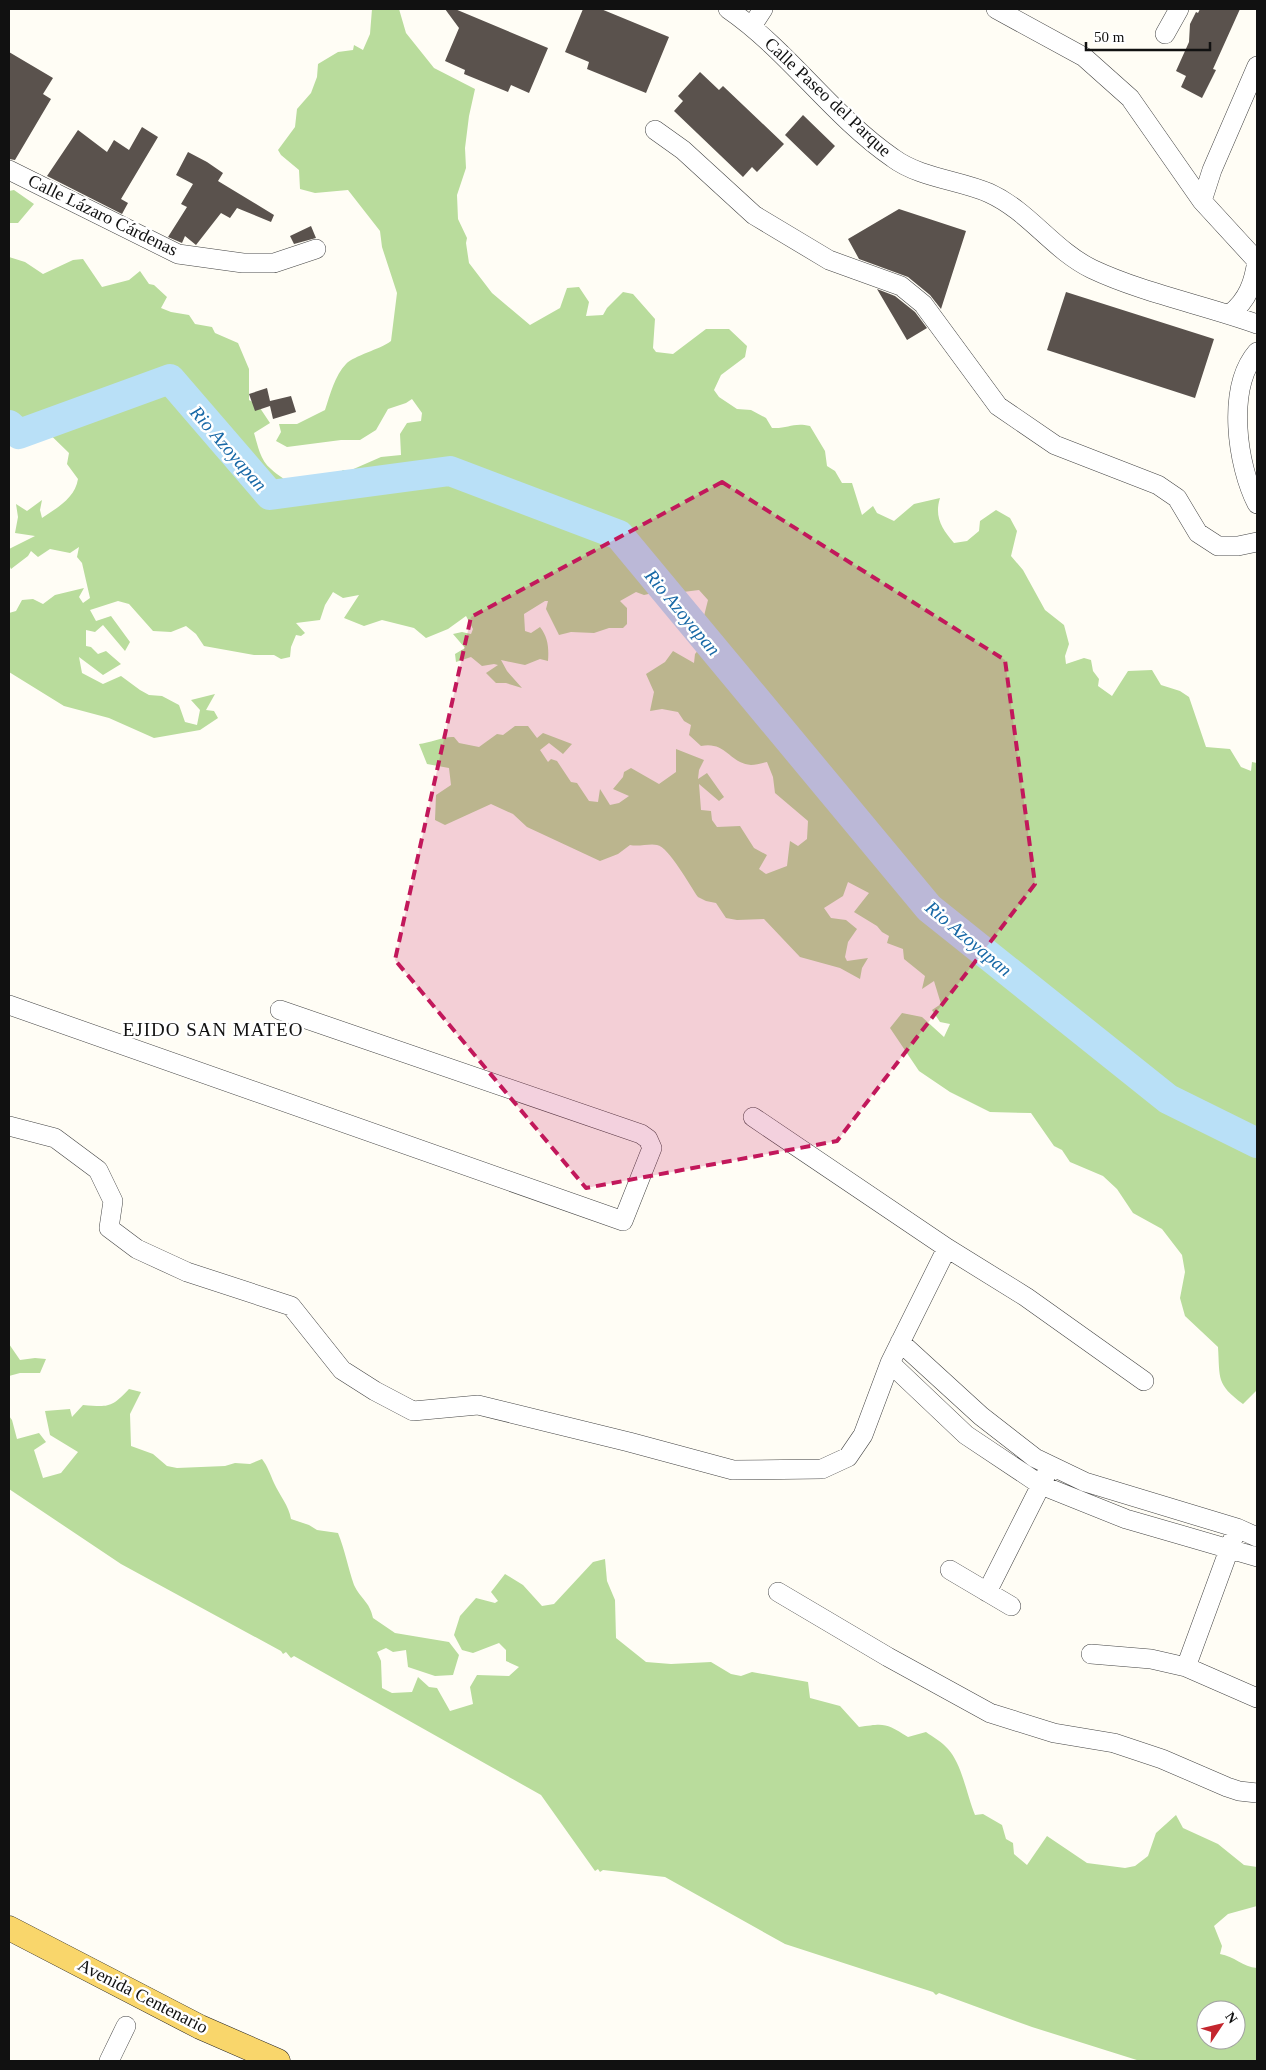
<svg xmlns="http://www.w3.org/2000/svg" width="1266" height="2070" viewBox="0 0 1266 2070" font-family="Georgia,serif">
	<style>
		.forest { fill: #b9dc9c; fill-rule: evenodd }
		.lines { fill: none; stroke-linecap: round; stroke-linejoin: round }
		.river { stroke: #b9e0f7; stroke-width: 30 }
		.building { fill: #5a524d }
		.minor-casing { stroke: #444; stroke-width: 20 }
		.major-casing { stroke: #222; stroke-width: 25 }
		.minor { stroke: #fff; stroke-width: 19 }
		.major { stroke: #f9d66b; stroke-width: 24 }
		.marked { fill: #c2185b; fill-opacity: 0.2; stroke: #c2185b; stroke-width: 4; stroke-dasharray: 10 6; stroke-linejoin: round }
		.labels { text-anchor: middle; stroke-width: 5; stroke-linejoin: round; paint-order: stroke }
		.street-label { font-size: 18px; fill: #111; stroke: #fff }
		.water-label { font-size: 19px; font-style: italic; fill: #1768a6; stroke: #fff }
		.neighbourhood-label { font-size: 19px; letter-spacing: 1px; fill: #111; stroke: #fff }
	</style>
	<rect width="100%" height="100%" fill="#fffdf5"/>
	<path class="forest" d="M372,9H399L406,33L434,68L475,89L469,116L465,148L466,168L457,195L458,219L467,238L466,243L469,263L492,293L530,325L560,308L567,288L579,287L589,302L586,316L603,315L607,308L623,292L633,294L655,319L653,348L656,352L673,354L706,329H729L747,346L745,357L721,375L714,390L719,397L737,409L751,410L766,418L772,428C788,429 793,422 810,426L825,451L827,466L835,471L842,483H852L862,515L873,506L877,513L894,521L914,504L940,498C934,517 942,529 954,543L967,541L979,531L980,521L996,510L1010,518L1017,531L1011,556L1023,570L1045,610L1064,625L1069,644L1065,656L1066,664L1084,658L1091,660L1093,671L1099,679L1098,686L1112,696L1128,671L1152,670L1161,685L1180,691L1189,697L1206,747L1230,749L1241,767L1251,771L1252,762L1257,763V1390L1243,1404C1216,1384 1220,1379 1218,1347L1185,1316L1180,1298L1185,1272L1182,1255L1162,1229L1133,1213L1117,1189L1103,1176L1070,1162L1062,1150L1054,1146L1031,1113L990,1112L950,1092L919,1071L890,1028L902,1013L922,1017L944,1037L950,1024L940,1022L932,1010L941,1004L934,981L922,989L925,976L904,959L903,949L887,943L889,936L882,932L877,926L854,912L869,893L848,882L843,896L824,908L831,918L846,920L857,929L848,942L845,957L847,961L868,958L862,968L860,979L840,968L800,957L764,919L737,920L726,918L716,903L706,901L698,897C690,886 669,847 657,845C650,843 639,847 630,845L618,854L600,861L527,827L513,814L491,804L445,825L435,820L436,795L451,785L449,768L427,764L419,744C429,743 445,736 454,737L459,743L479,747L497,734L503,735L515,726H528L537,738L543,733L572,744L563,754L549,743L540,750L548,762L551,759L557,761L571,782L577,783L589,801L598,802L600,789L610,805L619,803L629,796L613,789L623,777L624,772L631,768L659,784L676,772V749L704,760L699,770L698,779L707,773L724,797L719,801L699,784L701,810L711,811L712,820L717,827L740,826L754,848L767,855L759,869L766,874L787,866L790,841L798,846L807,839L808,821L775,793L773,777L767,762C762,763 756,765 751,765C729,763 726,741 701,746L689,735L691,725L684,721L678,712L662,709L650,711L654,692L646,674L665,662L673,651L694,663L695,654L707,640L702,624L708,600L699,590L675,593L668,607L659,605L653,593L644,595L636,592L620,601L627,608V624L623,628H609L594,633L571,632L559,635L546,609L548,601H545L524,614L525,631L531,633L540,627C548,637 549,648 548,661L540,659L525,665L501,660L507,671L522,688L506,683H496L486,673L498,665L494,664L482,666L471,657L456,662L455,654L465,648L453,634L462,632L471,634L473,629L466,616L448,629L426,638L414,628L382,620L364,626L344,618L359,595L343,598L333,592L325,605L320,620L296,623L305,633L301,636L296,635L291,647L290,657L281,659L274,655H254L204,646L196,634L186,626L171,632L153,631L129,604L118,601L90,610L96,621L111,616L130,642L125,651L103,625L95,632L86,630V646L91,647L98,654L106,651L121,664L103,675L79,657L82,673L103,684L121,676L140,690L149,695L162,696L179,705L185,722L197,725L200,710L191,700L215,694L206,710L214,711L218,718L200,730L154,738L109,718L64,706L9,672V613L16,611L22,600L33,599L43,604L55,595L84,588L79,597L83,603L90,598L82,563L77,557L79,547L70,553L50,549L38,557L31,551L28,556L11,569L9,565V549L35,536L15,533L18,517L16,504L27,511L42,500L40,510L42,518C57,508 75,498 78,479L67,464L69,453L33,418L24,432L9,423V257L25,262L43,274L73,260L83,259L102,287L129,280L140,271L149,284L154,285L167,297L161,308L171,312L189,315L195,324L212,327L215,333L238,343L249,369V400L258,405L270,423L254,433C258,446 260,460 271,469C278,476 287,479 292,488L306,481L297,499L325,490L322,476L338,474L343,470L349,471L381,457L401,455L400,434L407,423L421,421L422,413L412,399L406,403L388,409L376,430L360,440H341L287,447L276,441L281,432L279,424H297L325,410C330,395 335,375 346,364C355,355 379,350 391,341L397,293L382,247L380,231L348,190L315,193L300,189L299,170L281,155L278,150L295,127L297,109L311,93L317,77L318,64L338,52L353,50L354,45L363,50L370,34Z
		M14,190L34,204L18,223H9V191Z
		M9,1344L20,1360L35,1358L46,1359L40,1373H20L9,1376Z
		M129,1389L141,1392L130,1414L131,1446L153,1454L167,1466L177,1468L225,1466L235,1463L250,1464L262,1459C268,1467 270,1474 274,1483C280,1496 289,1506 291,1519L309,1525L317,1530L338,1533C345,1550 348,1568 354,1585C360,1598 370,1602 373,1618L395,1633L449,1642L459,1655L453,1675L435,1676L408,1667L406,1650L393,1652L386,1648L377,1652L381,1661L382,1688L392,1693L412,1692L418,1677L429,1687L437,1688L450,1711L473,1704L470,1687L477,1675L509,1676L519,1667L506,1661V1650L499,1643L473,1653L462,1650L454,1635L460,1616L476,1598L495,1603L498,1601L491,1592L505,1574L523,1585L542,1606L554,1604L593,1562L605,1559L607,1581L615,1600L616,1638L646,1662L671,1664L711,1662L731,1674L741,1676L752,1672L808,1682L810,1698L840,1706L859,1727C885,1723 886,1723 908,1737L926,1732C933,1737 942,1742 948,1749C962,1764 967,1796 975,1815L983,1814L1002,1825L1006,1839L1013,1843L1014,1854L1027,1865L1047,1836L1087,1863L1125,1868L1135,1866L1148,1856L1156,1833L1176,1815L1183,1828L1218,1844L1244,1865L1257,1867V1906L1228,1914L1214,1926L1222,1946L1220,1954C1234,1956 1243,1967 1257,1968V2061H1140L1032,2027L939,1993L936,1995L933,1992L785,1944L665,1877L603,1870L600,1872L598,1869L595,1871L541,1795L294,1656L291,1658L286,1652L283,1654L281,1651L121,1564L9,1489V1416L12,1420L17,1439L39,1433L46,1442L34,1450L43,1478L61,1473L78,1452L50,1435L45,1411L70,1409L72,1417L83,1405C109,1407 111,1408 129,1389ZM1206,2010H1236V2040H1206Z"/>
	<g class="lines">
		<path class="river" d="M9,425L19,434L170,379L270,495L450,471L619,535L929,908L1168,1099L1257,1143"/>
	</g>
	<path class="building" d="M445,9H455L548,48L529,93L511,85L508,92L464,74L465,70L445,61L459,28Z
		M583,9H601L669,37L646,93L587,69L589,62L565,52Z
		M1200,9H1240L1213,69L1216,70L1202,98L1181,87L1186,76L1176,71L1189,42L1190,24L1196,12L1198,13Z
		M9,52L53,78L43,94L51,99L15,160L9,159Z
		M700,72L719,90L723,86L784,144L757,172L752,167L743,177L674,111L683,101L678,96Z
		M803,115L835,146L817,166L785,135Z
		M142,127L158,137L121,199L128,203L122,214L47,176L78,130L107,152L114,140L129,150Z
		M188,152L207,162L223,173L218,181L274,215L271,222L237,208L230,218L221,213L196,245L185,236L182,243L168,237L187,207L181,204L193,184L176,175Z
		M899,209L966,231L941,309L930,295L908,277L859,259L848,239Z
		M311,226L316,238L294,244L290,236Z
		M877,289L895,296L915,312L927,328L907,340Z
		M1066,292L1214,339L1195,398L1047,350Z
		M267,388L270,401L291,396L296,412L273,419L270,406L255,411L249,394Z"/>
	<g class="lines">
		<g class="minor-casing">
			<path id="minor" d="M728,9C789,51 832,116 893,158C920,178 959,180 989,193C1029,211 1053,250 1092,269C1143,293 1204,305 1257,324
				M996,9L1084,57L1130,98L1202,201L1257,261
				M752,26L763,9
				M1165,34L1179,9
				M655,130L683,150L754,215L829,260L901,286L923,304L998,406L1055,445L1158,485L1177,498L1198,533L1218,546H1238L1257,542
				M9,170L178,254L243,263H274L316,249
				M1202,201L1212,170L1257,66
				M1230,314C1248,300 1254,282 1257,260
				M1257,352C1226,388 1237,465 1257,504
				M9,1005L623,1221L652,1148L648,1139L641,1134L280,1010
				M753,1117L947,1248L1026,1297L1144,1381
				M9,1126L55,1138L98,1170L113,1201L109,1228L137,1249L187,1272L291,1306L342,1370L375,1391L413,1411L478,1405L629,1442L733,1470L822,1469L848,1457L863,1435L890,1363L947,1248
				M900,1342L981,1416L1035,1458L1085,1482L1237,1528L1257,1537
				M890,1363L966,1435L1041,1485L1126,1519L1257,1557
				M950,1570L1011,1606
				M778,1592L888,1657L990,1713L1054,1733L1114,1743L1162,1759L1227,1787L1239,1791L1257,1793
				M987,1592L1047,1473
				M1091,1654L1151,1659L1186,1667L1257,1698
				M1186,1667L1234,1536
				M109,2061L126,2026"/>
		</g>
		<g class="major-casing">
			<path id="major" d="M9,1928L200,2027L278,2061"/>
		</g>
		<use href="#minor" class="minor"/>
		<use href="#major" class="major"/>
	</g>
	<path class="marked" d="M722,482L1005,660L1035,884L837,1141L586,1188L395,960L471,617Z"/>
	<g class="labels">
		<g class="street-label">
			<text transform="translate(828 97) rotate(43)" y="6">Calle Paseo del Parque</text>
			<text transform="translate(103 215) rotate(26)" y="6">Calle Lázaro Cárdenas</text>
			<text transform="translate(143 1996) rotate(27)" y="6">Avenida Centenario</text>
		</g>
		<g class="water-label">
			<text transform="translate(229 448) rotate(49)" y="7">Rio Azoyapan</text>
			<text transform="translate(683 612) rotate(50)" y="7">Rio Azoyapan</text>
			<text transform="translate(969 938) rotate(40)" y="7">Rio Azoyapan</text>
		</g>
		<g class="neighbourhood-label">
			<text x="213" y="1036">EJIDO SAN MATEO</text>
		</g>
	</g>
	<rect width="1266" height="2070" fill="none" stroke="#111111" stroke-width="20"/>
	<g transform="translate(1221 2025) rotate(55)"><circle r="24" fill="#ffffff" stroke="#a0a0a0"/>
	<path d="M0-4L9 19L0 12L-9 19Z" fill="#c4262e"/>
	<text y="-8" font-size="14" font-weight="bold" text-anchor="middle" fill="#111111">N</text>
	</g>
	<path d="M1086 42v8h124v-8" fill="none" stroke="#111111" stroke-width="2.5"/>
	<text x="1094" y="42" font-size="15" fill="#111111" stroke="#ffffff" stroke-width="4" paint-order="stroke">50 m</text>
</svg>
